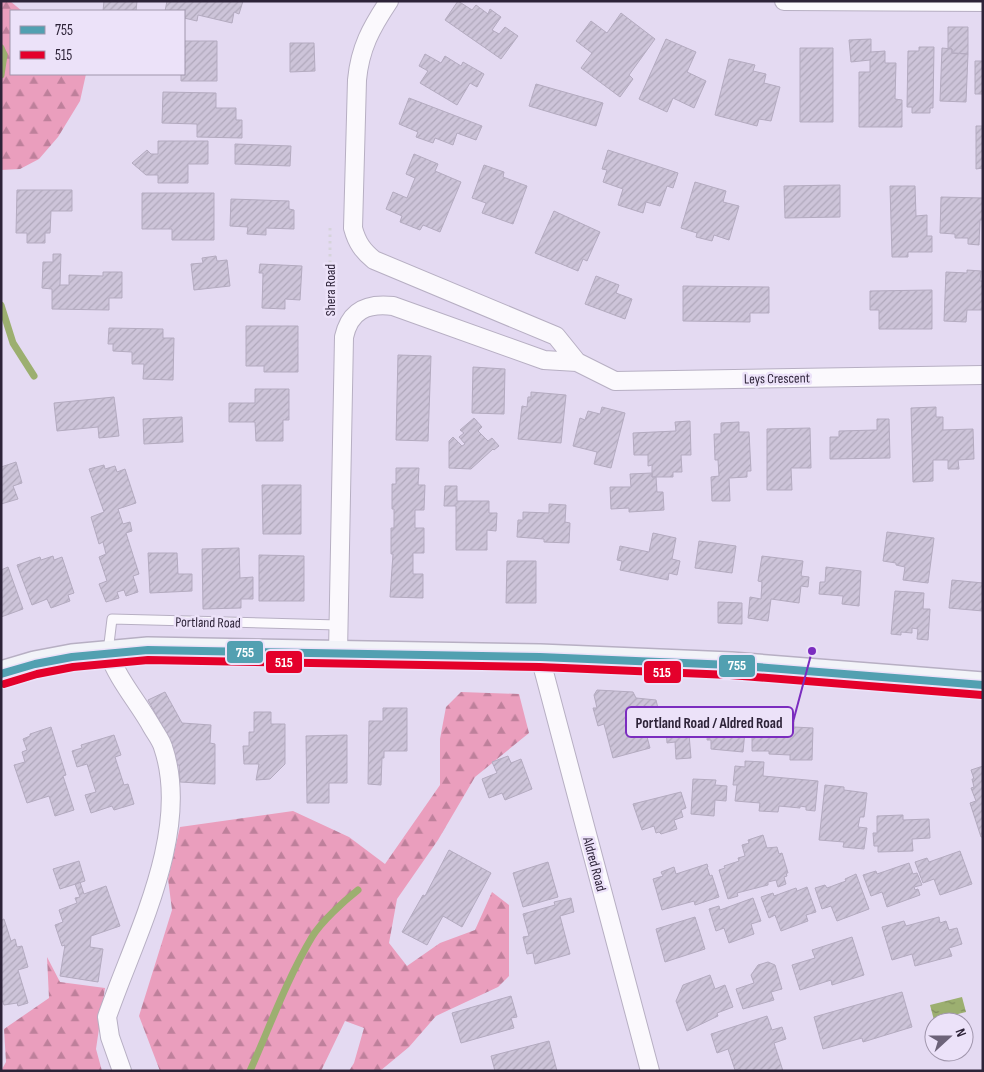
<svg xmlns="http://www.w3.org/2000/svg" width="984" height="1072" viewBox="0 0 984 1072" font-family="'Sofia Sans Condensed',sans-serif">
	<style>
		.forest { fill: url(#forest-firs) }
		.water { fill: url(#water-ripples) }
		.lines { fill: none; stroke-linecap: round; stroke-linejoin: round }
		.stream { stroke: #9caf70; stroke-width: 7 }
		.building { fill: url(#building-hatch); stroke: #b4abc0 }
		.lane-casing { stroke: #b7afc3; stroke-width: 11 }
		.street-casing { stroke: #b7afc3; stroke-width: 20 }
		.secondary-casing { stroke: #b7afc3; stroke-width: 28 }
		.path { stroke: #d6d3db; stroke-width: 3; stroke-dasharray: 2.5 4; stroke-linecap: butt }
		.lane { stroke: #fbf9fd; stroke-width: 9 }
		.street { stroke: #fbf9fd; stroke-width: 18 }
		.secondary { stroke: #f2f3f8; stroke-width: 25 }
		.bus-1-casing { stroke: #ece2f9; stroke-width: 11 }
		.bus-2-casing { stroke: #ece2f9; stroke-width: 11 }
		.bus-1 { stroke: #52a0b1; stroke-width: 8 }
		.bus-2 { stroke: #e4002b; stroke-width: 8 }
		.labels { text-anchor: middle; stroke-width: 5; stroke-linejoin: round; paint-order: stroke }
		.street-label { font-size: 14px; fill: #2d2338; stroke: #ece2f9 }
		.leader { fill: none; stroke: #7b2cbf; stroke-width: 2 }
		.callout-dot { fill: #7b2cbf; stroke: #ece2f9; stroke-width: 2 }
		.callout { fill: #ece2f9; stroke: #7b2cbf; stroke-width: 2 }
		.callout-label { font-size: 15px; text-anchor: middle; font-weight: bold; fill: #2d2338 }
		.line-badge { stroke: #ece2f9; stroke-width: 2 }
		.badge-label { font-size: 14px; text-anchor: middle; font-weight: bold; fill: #fff }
	</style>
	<defs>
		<pattern id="forest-firs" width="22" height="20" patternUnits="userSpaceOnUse" patternTransform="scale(1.25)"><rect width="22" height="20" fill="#ea9ebd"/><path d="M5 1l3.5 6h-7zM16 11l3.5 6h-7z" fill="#be809b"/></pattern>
		<pattern id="water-ripples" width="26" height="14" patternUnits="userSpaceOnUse" patternTransform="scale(1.25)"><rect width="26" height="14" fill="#9caf70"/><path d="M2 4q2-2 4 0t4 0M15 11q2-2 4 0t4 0" fill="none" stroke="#808e5d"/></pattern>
		<pattern id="building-hatch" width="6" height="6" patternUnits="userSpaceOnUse" patternTransform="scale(1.25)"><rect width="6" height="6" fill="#cdc4d9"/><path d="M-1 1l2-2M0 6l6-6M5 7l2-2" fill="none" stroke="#b0a8bb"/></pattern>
	</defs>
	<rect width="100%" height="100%" fill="#e4daf2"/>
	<path class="forest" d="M1,1H10L22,11H11V74H86L80,101L58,137L39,159L20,169L1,170Z
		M461,692L519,694L529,733L475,777L438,840L397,899L389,943L407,966L440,943L475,930L492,892L509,905V976L498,987L436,1016L409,1047L380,1071H349L354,1063L364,1028L345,1021L321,1071H160L139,1016L172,910L168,879L180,827L293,811L349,837L385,864L440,785V739L446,707Z
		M47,957L60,982L105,988L96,1049L102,1071H1L6,1062L4,1029L49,998Z"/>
	<path class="water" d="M962,997L966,1012L934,1020L930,1005Z"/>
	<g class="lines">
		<path class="stream" d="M1,48L4,55L1,75
			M1,305L13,343L34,376
			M250,1071C270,1026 287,979 312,937C321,922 344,901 358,890"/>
	</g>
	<path class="building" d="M104,1H137L136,11H103Z
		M167,1H243L239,14L234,12L232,23L198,15L197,21L184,18V11H165Z
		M458,1L472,10L476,5L488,14L490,9L501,17L492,30L499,34L505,27L518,36L501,59L445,20Z
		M621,13L655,39L629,75L633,79L620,97L581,68L592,53L576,41L591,21L607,33Z
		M948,27H968V54L952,53V49L948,48Z
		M666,39L696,52L687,72L706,81L694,108L673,98L667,112L639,99Z
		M871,39V52L885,51V63H896L895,99L902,100V127H859V72H870V60L851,62L849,40Z
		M184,41H217V81H181V74H184Z
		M290,43H314L315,71L290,72Z
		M919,47H934L933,108H930V113H912V107H907L908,51H919Z
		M800,48H833V122H800Z
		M942,48L952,49V53L968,54L966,102L940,101Z
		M425,54L441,63L445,56L461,66L463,62L484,74L477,87L470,83L457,105L420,83L428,71L419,66Z
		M729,59L755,65L753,71L766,74L764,83L780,87L771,121L759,119L757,126L715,115Z
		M975,61H983V94H975Z
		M536,84L603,103L596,126L529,106Z
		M163,92L216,93V108H236V120H242V138L197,137V124L162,123Z
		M409,98L482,126L476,140L457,133L453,145L435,138L433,143L416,137L418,132L399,124Z
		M976,126H983V168L976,169Z
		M158,141H208V164H188V183H158V175H146L132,163L147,150L151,154H158Z
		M235,144L291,146L290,166L235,164Z
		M608,150L678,173L673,188L667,186L660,206L646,202L643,213L618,205L623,189L603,182L607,170L602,169Z
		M414,154L438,164L435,171L461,182L440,232L423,225L420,230L400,222L402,216L386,209L393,192L407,198L415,178L406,174Z
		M484,165L504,172L503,177L527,186L513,224L482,213L486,203L472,198Z
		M695,182L726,191L723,202L739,206L729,240L714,235L712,241L696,237L697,233L681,228Z
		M840,185V217L785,218L784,186Z
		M890,186H915L916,216L927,215V236H932V252H908V257H892Z
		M17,190H72V211H51L50,233H45V243H27V233H16Z
		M142,193H214V240H172V229H142Z
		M941,197L983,198V220H980L979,245L968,244V238H955V234L940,233Z
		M231,199L289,201V209L294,210V229L266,228V235L247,234L248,227L230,226Z
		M554,211L600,232L587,261L583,259L578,271L535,253Z
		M53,254H61L60,285H69V275L103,276V272H122V298H109V310L52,309V289L42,288L43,262H53Z
		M216,256L217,261L227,260L230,286L194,290L191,264L203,263L202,258Z
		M260,264L302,266L300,300L285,299V309L262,308L263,273H259Z
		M967,270L981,271L980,281H983V310H967L966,322L944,321L946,272L967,273Z
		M596,276L619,285L616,293L632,299L625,319L585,304Z
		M683,286L769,287V313H750V322L683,321Z
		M932,290V329H879V310H870V291Z
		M246,326H298V372H264V366H246Z
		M109,328L163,329V338H174L173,380L143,379L144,364H132V352L113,351V344H108Z
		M398,355L431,356L428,441L396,440Z
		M473,367L505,369L504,414L472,413Z
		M255,389H289V420H283V441H256L255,422H229V403H255Z
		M531,392L566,395L561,443L518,439L522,406L527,407L528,397H531Z
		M114,397L119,436L99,438L98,427L57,431L54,403Z
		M602,407L625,413L611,468L594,464L597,452L573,446L580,418L585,420L588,411L600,414Z
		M936,407V417H943V430L973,429L974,459L958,460L959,469H948V460H933V481L913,482L911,408Z
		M182,417L183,442L144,444L143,419Z
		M474,418L482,427L478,431L488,441L492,438L499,446L494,450L493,449L471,469L449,468V441L453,437L462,446L465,444L459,437L464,433L460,430Z
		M877,419H889L890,458L830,459V437H839V431L877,430Z
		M690,421L691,455H681L682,472H673V477H652V465L648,466V455H634L633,433L676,431L675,422Z
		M739,422V432H749L751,471H747V477L729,478L730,501H712L711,477L719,476L718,460H715L714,434H721V423Z
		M810,428L811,468H791L792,490H767V429Z
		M16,462L22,483L13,486L18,499L1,504V467Z
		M104,465L105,469L115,466L117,472L125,469L136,503L118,509L123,524L130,522L132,531L126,533L139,574L133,576L138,592L126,596L124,590L117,592L119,598L106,602L99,584L107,581L99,557L106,554L103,542L99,544L91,517L104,512L89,469Z
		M396,468H419L418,485H425L424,510H415V528H424V553H413V574H423V598L390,597L393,554H391V528H394V509H392V484H396Z
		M652,473V477H656L657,492H663L664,510L629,512V508L611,509L610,487H631L630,474Z
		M262,485H301V534H263Z
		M445,486H457V501H489V513H497L496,531L487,530V550H456V506H444Z
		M549,504L566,505L565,522L570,523L569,543L544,542V539L517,537L518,520H523V512L549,513Z
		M887,532L934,538L928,583L903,580L905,567L896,565V563L883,561Z
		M653,533L676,538L672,559L680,561L677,575L669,573L668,580L620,570L622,561L617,560L620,546L649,552Z
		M699,541L736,546L732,573L695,568Z
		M239,548L240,578L253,577V599H241V608L203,609L202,549Z
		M148,553H177L178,574H192V591L150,593Z
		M259,555L304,556V601H259Z
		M53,556L54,560L62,557L74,593L68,595L70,601L51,608L47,599L32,605L17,565L40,557L41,560Z
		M762,556L803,561L801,576L809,577L808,587L801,586L799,603L771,599L768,621L748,618L750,597L761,599L762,582L758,581Z
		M507,561H536V603H506Z
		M8,567L23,609L1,617V570Z
		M826,567L861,571L859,606L842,604L843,596L819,594L820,582H825Z
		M952,580L983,583V611L949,608Z
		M895,591L924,593L923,609H930L928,640L917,639L918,629L912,628V633L901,632V635L891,634Z
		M718,602L742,603V624L718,623Z
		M597,690L633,692L636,698L656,700L663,729L646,733L650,748L613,758L604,724L598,726L593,708H597L594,695Z
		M165,692L182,723L211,725L210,743L215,744V784L180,782L179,765H173L171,742L148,700Z
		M710,707L737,709L736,721H742L741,731H745L743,752L711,749V740H707Z
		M383,708H407V751H384V758H382L381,785L368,784L369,721H383Z
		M687,710L691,758L676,759L675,742L667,743L665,712Z
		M254,712H271V724H285V764L270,779L256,780L259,764H244L243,746H249V732H254Z
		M772,720L794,721V727L813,728L812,760H790V755L769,754V751H752V725H769L768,730H771Z
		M51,727L66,775L63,776L74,810L55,816L49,796L27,803L14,765L25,762L22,752L27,750L23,739L30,736V734Z
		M114,735L121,755L115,757L124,785L128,784L134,804L114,810L112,806L91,813L85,795L96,792L87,764L77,767L72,751L82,748L81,745Z
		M347,735V783H329V803H307L306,736Z
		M508,756L511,763L521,759L532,789L505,800L502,793L489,798L482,779L497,773L492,762Z
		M745,761L764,762L763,776L818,781L815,811L806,810V807L800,806V808L779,806L778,812L759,811L760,803L735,801L737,785H733L735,766L745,767Z
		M983,766V837H981L970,803L976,801L971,788L974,787L972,779H974L971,770Z
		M693,779L716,780L715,785L727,786L726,801L715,800L714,816L691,814Z
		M825,785L844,787V790L867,793L864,817H860L858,827L867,828L864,849L843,847L844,842L819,840Z
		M681,792L686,808L681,810L683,817L674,820L677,829L661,834L659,832L656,833L654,826L642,830L633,804Z
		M903,815V820L929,819L930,838L912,839L913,851L878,852V846H874L873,833H877V816Z
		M763,835L767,848L777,847L779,854L782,853L788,873H786L787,876L784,877L786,884L778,887L776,880L768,882V885L737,893L738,896L728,899L719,870L725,868L724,866L739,861L738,858L745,856L742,845L749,843L748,840Z
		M449,850L491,873L462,927L443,916L427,945L402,932L423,895L425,896Z
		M960,851L972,884L940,895L934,879L923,883L915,862L927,858L929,862Z
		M79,861L85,881L60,889L53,869Z
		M548,862L558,897L523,907L513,873Z
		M909,863L913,874L917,873L922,885L914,887L915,890L918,889L920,895L887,907L882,892L871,896L863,875L876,871L877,874Z
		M707,864L708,867H707L710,876L712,875L719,897L695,905L694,901L662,910L653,879L663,876L661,872L674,867L676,874Z
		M856,874L869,909L837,921L831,906L822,909L815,888L825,885L827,888L846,881L845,879Z
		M80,882L84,894L106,886L120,926L91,936L90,947L103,949L98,982L60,976L65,945L62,946L55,925L63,922L59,910L77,903L75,898L80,897L75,884Z
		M807,887L816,912L806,915L808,921L781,931L775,915L769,918L761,897L773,893L774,896L796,888L797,891Z
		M571,898L574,912L560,916L570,954L535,964L533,953L527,954L523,937L529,936L523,914L555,905L554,902Z
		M753,898L761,921L751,924L754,934L729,943L724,928L716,931L709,909L719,906L720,910Z
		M695,917L705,949L665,962L656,929Z
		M939,917L940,923L946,921L949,930L957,928L962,944L949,948L952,956L915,966L912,954L892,960L882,927L904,921L906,926Z
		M4,919L11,941L15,939L17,947L22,946L28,967L18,970L28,1003L18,1006L17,1003L4,1005L1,998V920Z
		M852,937L864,975L832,985L831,980L800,990L792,965L815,958L812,950Z
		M768,962L775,965L782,989L771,992L774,1000L743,1009L736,989L754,983L751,975L758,965Z
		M710,975L715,989L725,985L733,1007L717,1013L718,1016L687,1031L676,1001L683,985Z
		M902,992L912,1027L863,1042L862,1038L823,1049L814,1017Z
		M511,996L517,1017L511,1018L514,1028L461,1043L452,1013Z
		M767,1016L772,1030L782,1027L786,1039L774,1043L783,1071H741L740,1069L735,1070L728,1049L717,1053L711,1034Z
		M549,1041L557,1071H495L491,1056Z"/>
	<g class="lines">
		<g class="lane-casing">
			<path id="lane" d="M108,652L112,619L338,625"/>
		</g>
		<g class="street-casing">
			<path id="street" d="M389,1C371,28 360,48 357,80L353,228C357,243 363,251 374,260L556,336L577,362L615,381L983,375
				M784,1L983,2
				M108,652C118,680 138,702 152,727C156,734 161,740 163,747C192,832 134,938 107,1017L110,1037L122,1071
				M338,653L344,337C350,310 367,303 393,306L544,360L577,362
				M540,657L650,1071"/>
		</g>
		<g class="secondary-casing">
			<path id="secondary" d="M1,674L35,664L72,657L148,650L540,657L731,665L983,685"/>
		</g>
		<path class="path" d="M330,315V228L333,226"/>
		<use href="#lane" class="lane"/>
		<use href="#street" class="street"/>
		<use href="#secondary" class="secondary"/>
		<g class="bus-1-casing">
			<path id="bus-1" d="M1,674L35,664L72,657L148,650L540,657L731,665L983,685"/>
		</g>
		<g class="bus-2-casing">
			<path id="bus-2" d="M4,684L37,674L73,667L148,660L540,667L730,675L982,695"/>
		</g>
		<use href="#bus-1" class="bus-1"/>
		<use href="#bus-2" class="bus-2"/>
	</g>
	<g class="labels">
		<g class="street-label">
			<text transform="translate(330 290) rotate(-90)" y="5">Shera Road</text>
			<text transform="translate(777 378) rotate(-1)" y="5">Leys Crescent</text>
			<text transform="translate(208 622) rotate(1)" y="5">Portland Road</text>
			<text transform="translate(595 864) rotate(75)" y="5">Aldred Road</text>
		</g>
	</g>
	<path class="leader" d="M812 651L793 722"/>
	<circle class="callout-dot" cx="812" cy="651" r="5"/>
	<rect class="callout" x="626" y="707" width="167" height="30" rx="5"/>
	<g class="callout-label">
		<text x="709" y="728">Portland Road / Aldred Road</text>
	</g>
	<g class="line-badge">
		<rect x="226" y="640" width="38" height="24" rx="5" fill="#52a0b1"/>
		<rect x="265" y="650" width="38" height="24" rx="5" fill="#e4002b"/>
		<rect x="718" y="654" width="38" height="24" rx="5" fill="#52a0b1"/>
		<rect x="643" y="660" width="39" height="24" rx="5" fill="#e4002b"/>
	</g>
	<g class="badge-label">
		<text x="245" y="657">755</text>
		<text x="284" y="667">515</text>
		<text x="737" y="670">755</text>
		<text x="662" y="677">515</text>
	</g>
	<rect width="984" height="1072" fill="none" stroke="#2d2338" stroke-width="5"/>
	<rect x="10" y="10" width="175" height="65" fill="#ece2f9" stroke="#a096ac"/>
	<rect x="20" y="26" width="25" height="8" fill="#52a0b1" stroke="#a096ac"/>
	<text x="55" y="35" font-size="15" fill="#2d2338">755</text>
	<rect x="20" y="51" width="25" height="8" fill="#e4002b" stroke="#a096ac"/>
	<text x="55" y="60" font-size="15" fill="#2d2338">515</text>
	<g transform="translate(949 1037) rotate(69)"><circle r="24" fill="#ece2f9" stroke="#a096ac"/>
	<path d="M0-4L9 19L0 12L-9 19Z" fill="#6d6379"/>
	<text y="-8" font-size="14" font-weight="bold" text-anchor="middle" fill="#2d2338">N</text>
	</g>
</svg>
